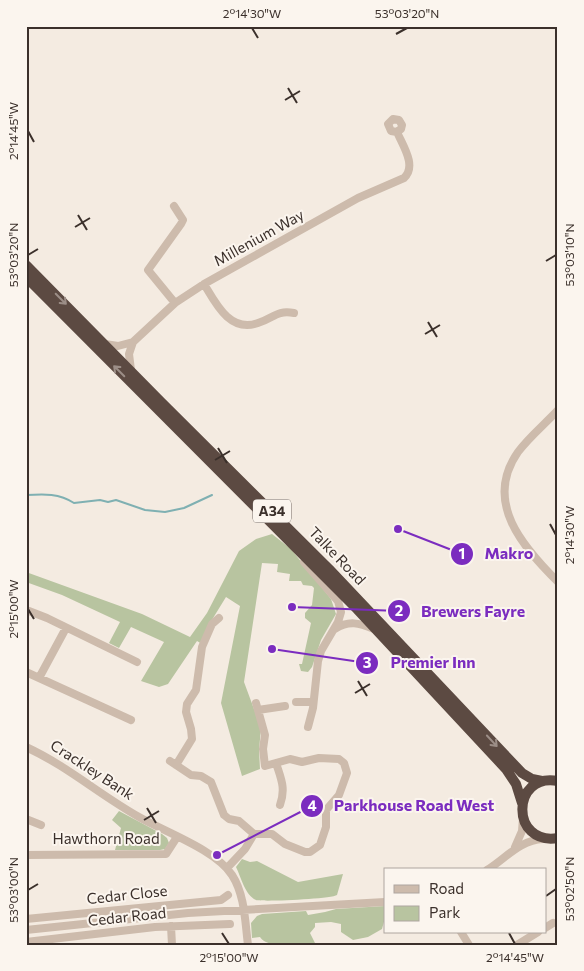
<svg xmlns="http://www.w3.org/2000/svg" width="584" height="971" viewBox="0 0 584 971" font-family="Commissioner,sans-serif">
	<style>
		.green { fill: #b8c4a0 }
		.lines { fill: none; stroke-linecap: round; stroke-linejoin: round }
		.stream { stroke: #7fb0b2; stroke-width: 2 }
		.minor { stroke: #cdbbac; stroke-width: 8 }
		.highway { stroke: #5c4a42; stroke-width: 10 }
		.oneway { stroke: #9c8e87 }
		.ticks { fill: none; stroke: #3b302b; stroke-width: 2 }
		.labels { text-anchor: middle; stroke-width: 4; stroke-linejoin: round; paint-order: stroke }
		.shield { fill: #fbf5ee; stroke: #756b66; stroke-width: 1 }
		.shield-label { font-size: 14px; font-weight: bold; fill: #3b302b }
		.street-label { font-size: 15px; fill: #3b302b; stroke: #fbf5ee }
		.leader { fill: none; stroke: #7b2cbf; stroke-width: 2 }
		.callout-dot { fill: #7b2cbf; stroke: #fbf5ee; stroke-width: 2 }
		.mark-label { font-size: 15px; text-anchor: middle; font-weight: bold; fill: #fff }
		.callout-label { font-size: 16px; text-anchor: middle; font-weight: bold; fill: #7b2cbf; stroke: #fbf5ee; stroke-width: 4; stroke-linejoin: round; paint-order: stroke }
		.neatline { fill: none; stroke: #3b302b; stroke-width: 2 }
		.ticks-label { font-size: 12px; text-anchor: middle; fill: #3b302b }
	</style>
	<rect width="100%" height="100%" fill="#f4ebe1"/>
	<path class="green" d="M272,534L291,549L331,599L336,614L321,640L312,667L308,672L301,671L299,664H302L311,623L305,618V613L312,605L314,588L312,586L303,585L301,581H289L290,574L277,572L278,564L262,563L244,682L261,728L259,750L260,769L242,776L221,703L240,606L226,597L210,623L202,644L197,641L168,684L159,687L141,681L164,642L131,627L119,648L109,643L120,622L62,595L26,582V572L142,614L190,637L207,613L239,551L256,539Z
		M119,811L162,834L167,838L169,843L165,849L160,850H115L121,828L112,820Z
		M242,859L250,862L257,861L298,882L343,874L337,895C331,899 262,902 256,900C245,895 241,877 236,867Z
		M385,906V918L382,929L368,937L353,940L341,932V924L331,922L315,923V927L310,933L316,945C303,945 267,949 260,937L252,938L251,923L257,916L262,914L306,911L308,915L325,912L336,909Z"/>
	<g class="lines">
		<path class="stream" d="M26,495C44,494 59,493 74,503L100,500L108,502L116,500L145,510L165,512L184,508L212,495"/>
		<path class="minor" d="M174,206L183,220L181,224L148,270L175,303
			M204,284C216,304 230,333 258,323C274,318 276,310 294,313
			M105,344L118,346L133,342L175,303L204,284L358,198L404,178C417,166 403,146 397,132L391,131L388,124L393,119L399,120L402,125L401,129L397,132
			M131,370L129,354L133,342
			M558,410C545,424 529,437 518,452C483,502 523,547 558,582
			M304,562L338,601L341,612L338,622L321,651L318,661L313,708L308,727
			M29,611L47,618L137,662
			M335,629C349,620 359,623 374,629
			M26,672L131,720
			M39,678L66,628
			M296,702H313
			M258,710L285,706
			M26,747C67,766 100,795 139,817C165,832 216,850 232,875C245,895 245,922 248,945
			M170,761L191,775L201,776L211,782L224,815L229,819L239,821L254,834
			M276,763C281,779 286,788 280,805
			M176,765L192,739L191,729L186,712L187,704L196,690L202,647L212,624L219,618
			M26,819L41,825
			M515,847L522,831L523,818
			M26,855L166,854L177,837
			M227,868L245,849L254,834H272L285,844L305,852H310L320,845L326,827V810L339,795L347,773L344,763L339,759L319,758L302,762L290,759L265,766L263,749L265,735L256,703
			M487,870C506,858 520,840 543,839
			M26,919L221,900L228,895
			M171,926L172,945
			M545,928L553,923
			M26,930L188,913L385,902
			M461,932L469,945
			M26,942L155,927L230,924
			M517,945L538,932"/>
		<path class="highway" d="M26,265L161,402L329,569L522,773L532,779L542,781
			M26,277L357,609L506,769L516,784L522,803
			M558,781C511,772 510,846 558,838"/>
	</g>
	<defs><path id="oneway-shaft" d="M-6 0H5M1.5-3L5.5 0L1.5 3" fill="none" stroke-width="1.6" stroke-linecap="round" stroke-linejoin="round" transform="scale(1.25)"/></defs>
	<g class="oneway">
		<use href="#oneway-shaft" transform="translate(61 299) rotate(45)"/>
		<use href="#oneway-shaft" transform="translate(119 371) rotate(-135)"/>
		<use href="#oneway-shaft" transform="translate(492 741) rotate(47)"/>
	</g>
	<path class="ticks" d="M252,28L258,38M396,34L407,28M288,88L297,103M285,100L300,91M28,131L34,142M78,215L87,230M75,227L90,218M28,255L38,249M546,261L556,255M428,322L437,337M425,334L440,325M218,448L227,463M215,460L230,451M550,524L556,535M28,609L34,619M358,681L367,696M355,693L370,684M147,808L156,823M144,820L159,811M28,890L38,884M546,896L556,889M222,933L229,944M509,933L515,944"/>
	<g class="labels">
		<rect class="shield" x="253" y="499.5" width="38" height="23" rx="4"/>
		<g class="shield-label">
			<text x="272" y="516">A34</text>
		</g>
		<g class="street-label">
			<text transform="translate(259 238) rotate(-29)" y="5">Millenium Way</text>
			<text transform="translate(337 556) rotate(46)" y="5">Talke Road</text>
			<text transform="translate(92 770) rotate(33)" y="5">Crackley Bank</text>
			<text x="106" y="844">Hawthorn Road</text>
			<text transform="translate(127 895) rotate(-6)" y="5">Cedar Close</text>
			<text transform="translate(127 917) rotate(-6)" y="5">Cedar Road</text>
		</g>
	</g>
	<path class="leader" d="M398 529L462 554M292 607L399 611M272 649L367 663M217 855L312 806"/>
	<g class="callout-dot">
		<circle cx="398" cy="529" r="5"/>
		<circle cx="292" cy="607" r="5"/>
		<circle cx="272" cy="649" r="5"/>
		<circle cx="217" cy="855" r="5"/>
		<circle cx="462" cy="554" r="12"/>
		<circle cx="399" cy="611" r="12"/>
		<circle cx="367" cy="663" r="12"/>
		<circle cx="312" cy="806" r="12"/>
	</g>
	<g class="mark-label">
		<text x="462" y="559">1</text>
		<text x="399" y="616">2</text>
		<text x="367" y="668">3</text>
		<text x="312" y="811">4</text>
	</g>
	<g class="callout-label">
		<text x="509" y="559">Makro</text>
		<text x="473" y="617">Brewers Fayre</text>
		<text x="433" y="668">Premier Inn</text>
		<text x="414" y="811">Parkhouse Road West</text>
	</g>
	<rect width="584" height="971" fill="none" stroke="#fbf5ee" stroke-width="55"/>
	<rect x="384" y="868" width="162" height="65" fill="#fbf5ee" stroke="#aea6a0"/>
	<rect x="394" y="885" width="25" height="8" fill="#cdbbac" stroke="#aea6a0"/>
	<text x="429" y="894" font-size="15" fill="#3b302b">Road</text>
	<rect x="394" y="906" width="25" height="15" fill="#b8c4a0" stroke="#aea6a0"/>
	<text x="429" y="918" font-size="15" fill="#3b302b">Park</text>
	<rect x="28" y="28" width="528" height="916" class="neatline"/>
	<g class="ticks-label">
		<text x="252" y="18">2°14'30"W</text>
		<text x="407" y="18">53°03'20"N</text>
		<text transform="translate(14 131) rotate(-90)" y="4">2°14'45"W</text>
		<text transform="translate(570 255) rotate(-90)" y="4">53°03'10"N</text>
		<text transform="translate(14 255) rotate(-90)" y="4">53°03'20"N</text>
		<text transform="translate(570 535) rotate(-90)" y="4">2°14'30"W</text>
		<text transform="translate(14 609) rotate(-90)" y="4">2°15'00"W</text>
		<text transform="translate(570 889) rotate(-90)" y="4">53°02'50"N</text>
		<text transform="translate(14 890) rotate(-90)" y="4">53°03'00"N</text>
		<text x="229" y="962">2°15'00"W</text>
		<text x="515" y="962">2°14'45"W</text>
	</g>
</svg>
